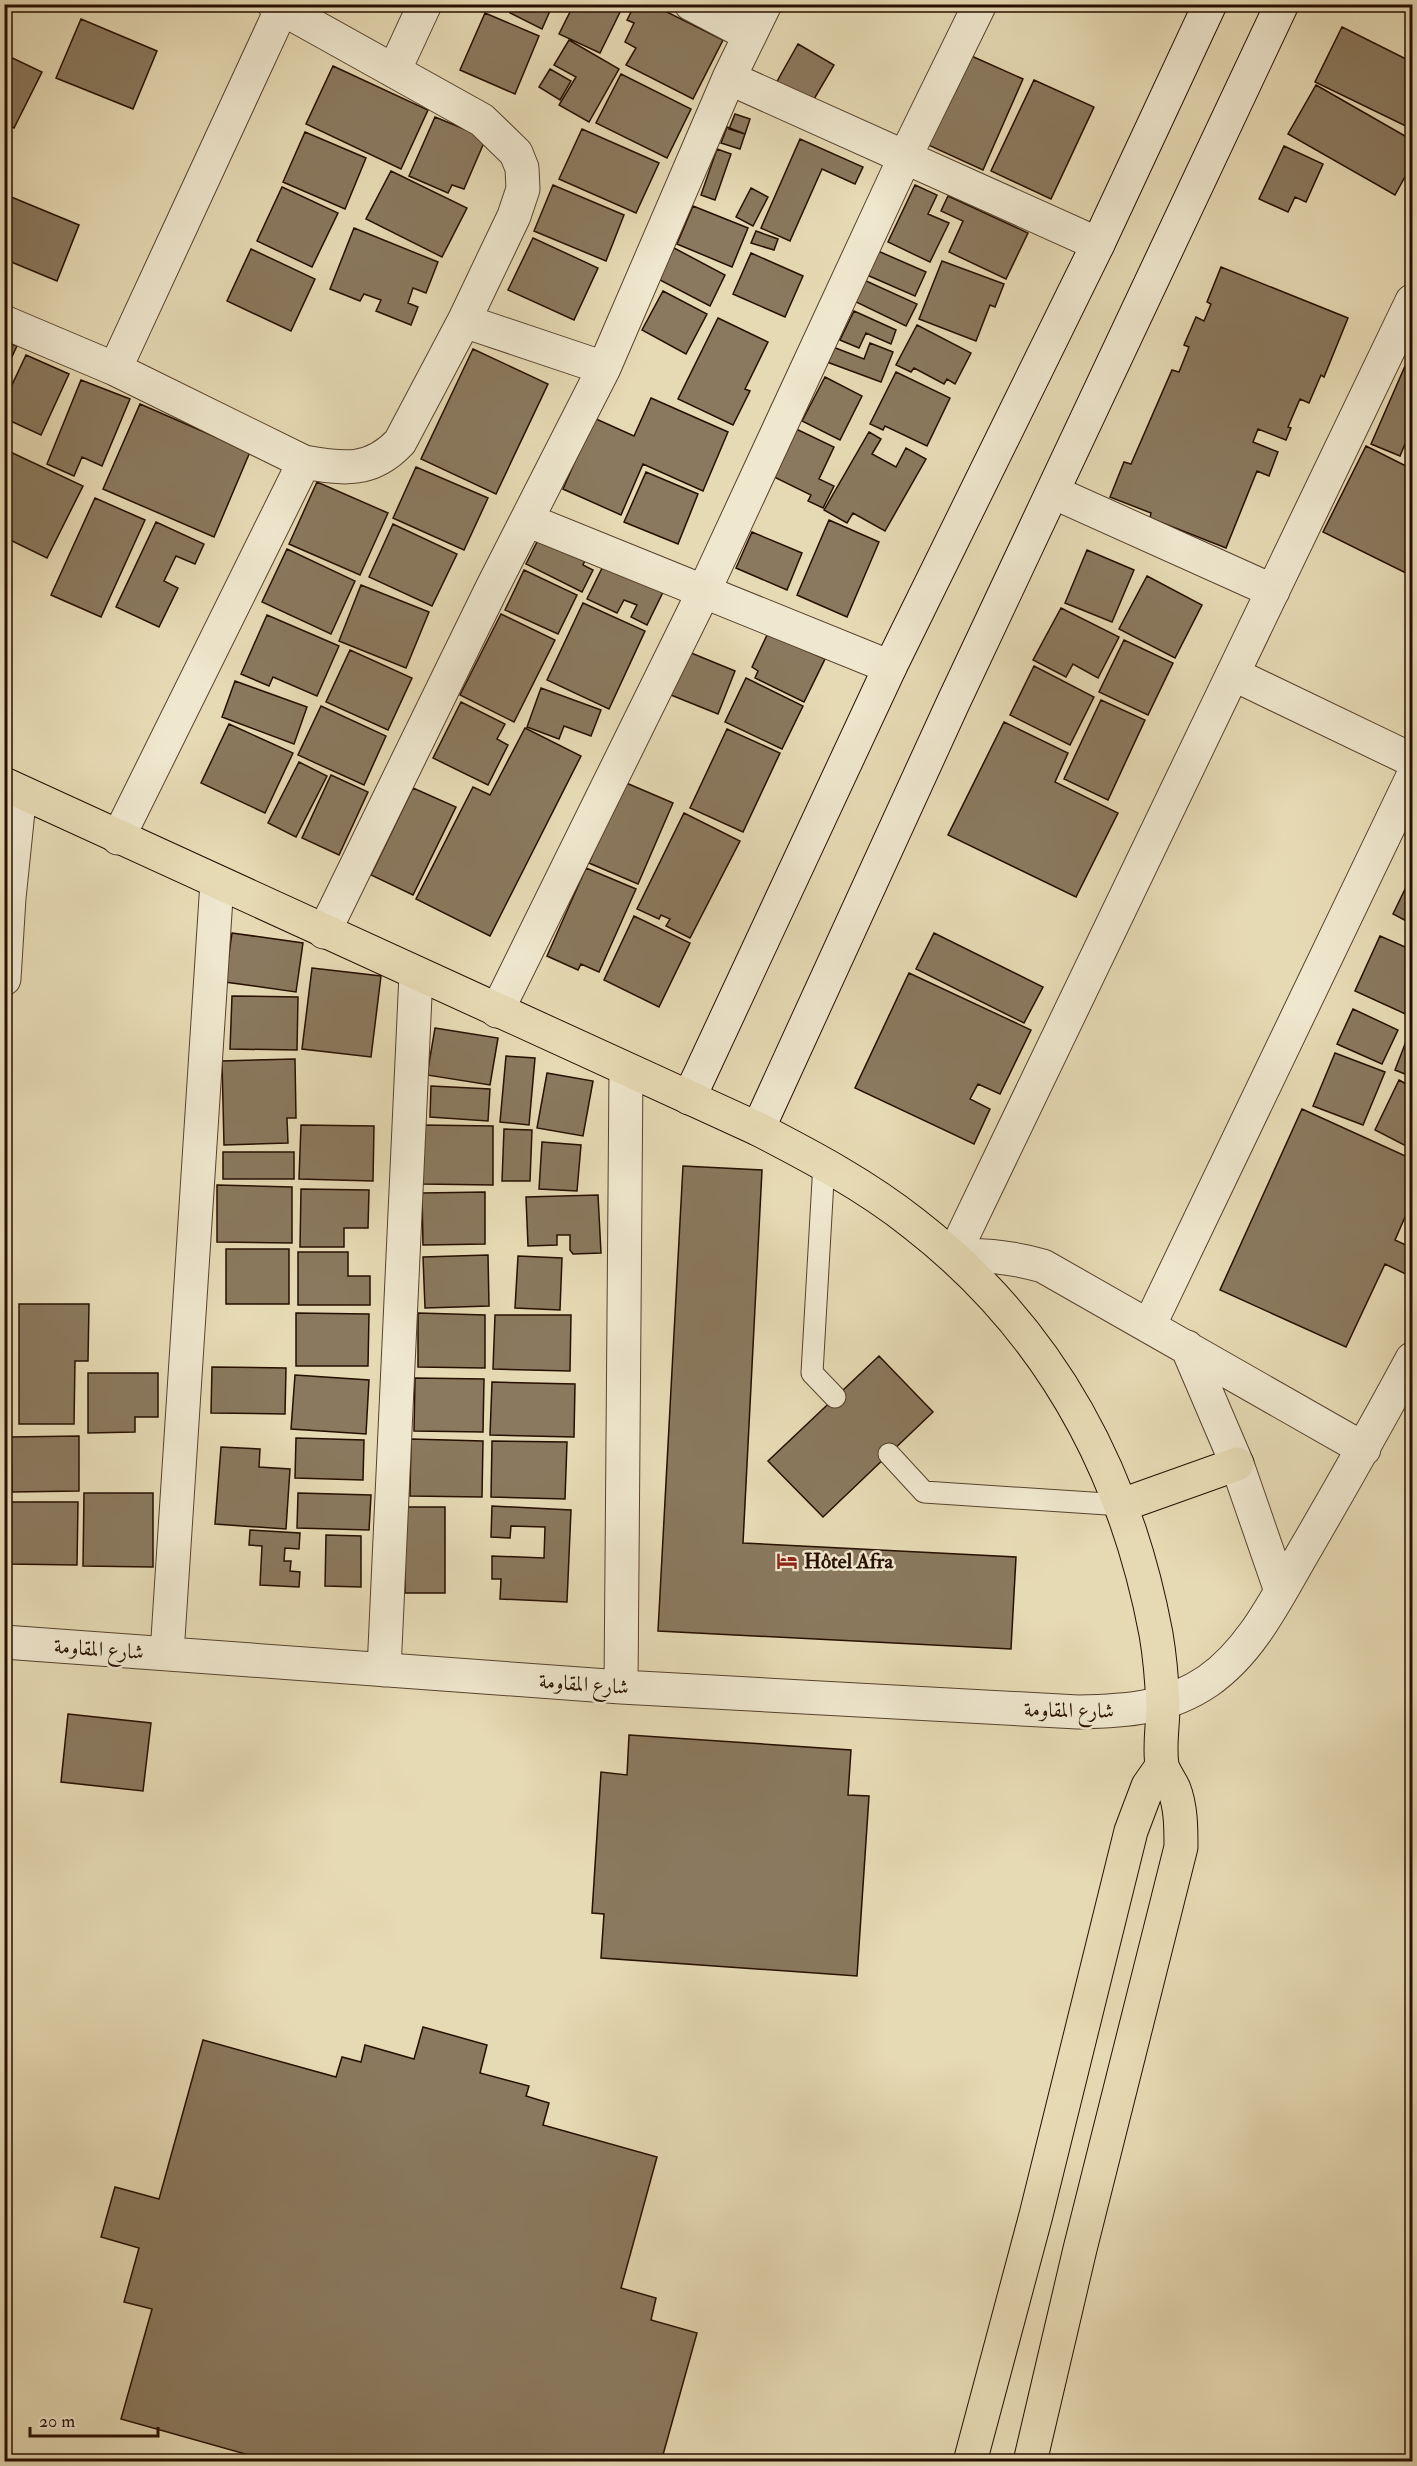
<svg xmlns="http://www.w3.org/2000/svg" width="1417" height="2466" viewBox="0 0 1417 2466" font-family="'IM FELL Double Pica',Amiri,serif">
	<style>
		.building { fill: #8a795e; stroke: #270f00; stroke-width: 1.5 }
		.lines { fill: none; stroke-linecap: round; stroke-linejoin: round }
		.lane-casing { stroke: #57422d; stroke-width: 23 }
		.street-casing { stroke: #57422d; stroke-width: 35 }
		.secondary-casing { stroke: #270f00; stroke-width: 35 }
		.primary-casing { stroke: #270f00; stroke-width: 35 }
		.lane { stroke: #efe7ce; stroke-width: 21 }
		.street { stroke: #efe7ce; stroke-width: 33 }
		.secondary { stroke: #efe7ce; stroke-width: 33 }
		.primary { stroke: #e6dab4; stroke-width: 33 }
		.labels { text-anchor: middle; stroke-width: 5; stroke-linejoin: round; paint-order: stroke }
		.poi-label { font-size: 21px; font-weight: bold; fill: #270f00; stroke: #efe7ce; text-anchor: start }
		.street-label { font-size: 21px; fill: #270f00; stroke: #efe7ce }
	</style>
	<rect width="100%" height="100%" fill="#e6dab4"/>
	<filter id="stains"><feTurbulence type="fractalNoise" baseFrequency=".00333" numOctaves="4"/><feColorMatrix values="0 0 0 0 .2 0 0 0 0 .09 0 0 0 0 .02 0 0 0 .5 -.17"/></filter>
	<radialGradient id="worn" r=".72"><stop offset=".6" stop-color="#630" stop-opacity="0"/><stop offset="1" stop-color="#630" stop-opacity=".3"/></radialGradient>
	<path class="building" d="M514,4H553L542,29L510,13Z
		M574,4H624L600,53L559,34Z
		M635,4H651L723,40L693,99L626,65L636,48L625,42L634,23L627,20Z
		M485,13L539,36L515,94L460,70Z
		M81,19L157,51L133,109L56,78Z
		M1342,27L1412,62V129L1315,82Z
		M569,40L619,69L589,122L559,105L576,77L554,65Z
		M798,44L834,65L810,106L775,85Z
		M4,54L42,72L14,128L4,123Z
		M967,54L1023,79L983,170L926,144Z
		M333,66L428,110L401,169L306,124Z
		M550,69L571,81L560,100L539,87Z
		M621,74L691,109L667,158L596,123Z
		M1034,80L1094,107L1051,199L991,171Z
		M1316,85L1412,140V164L1395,195L1288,134Z
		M735,114L750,119L745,134L729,129Z
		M435,117L486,138L464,189L452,185L448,193L409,176Z
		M727,127L745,134L740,149L721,143Z
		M582,129L659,163L636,213L559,179Z
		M305,132L366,158L345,209L283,182Z
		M800,139L863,167L855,184L822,169L790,241L761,228Z
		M1284,146L1323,164L1306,202L1295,197L1288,212L1259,199Z
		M717,149L731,154L715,200L701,195Z
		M391,171L467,208L442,257L366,219Z
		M553,185L624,215L606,261L534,231Z
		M915,185L937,195L928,214L949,223L930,262L888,242Z
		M282,187L338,213L312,267L257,241Z
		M751,188L768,197L753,226L736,217Z
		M4,194L79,225L57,281L4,259Z
		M948,196L1028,233L1006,279L949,252L963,221L941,211Z
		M693,206L748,228L732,267L677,244Z
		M354,228L438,262L426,293L413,288L408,303L418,307L411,325L376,311L381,300L364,294L360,301L330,289Z
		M756,231L778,239L774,250L751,243Z
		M533,238L598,268L574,320L508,290Z
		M674,248L725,275L710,306L658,279Z
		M251,249L315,279L291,331L227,301Z
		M878,251L926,272L915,296L867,275Z
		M751,253L803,276L785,317L733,294Z
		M942,261L1004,284L995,307L990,305L976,341L919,319Z
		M1221,267L1348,318L1324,377L1321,375L1309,403L1300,399L1288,427L1291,428L1286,440L1258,429L1253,442L1278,452L1269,476L1257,471L1226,548L1150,518L1151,513L1110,497L1124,462L1131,464L1172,370L1179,372L1189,347L1184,345L1196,317L1204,321L1211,304L1207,302Z
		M864,280L917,304L906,326L854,301Z
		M663,291L707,314L686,354L642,330Z
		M854,311L896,330L891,344L866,333L859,348L840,340Z
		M718,318L768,342L745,389L750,391L733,425L678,399Z
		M917,325L971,353L955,384L947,379L944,384L914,368L911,372L896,365Z
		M4,341L17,346L4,374Z
		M870,343L893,352L881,382L827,362L833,347L864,359Z
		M473,349L548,384L496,494L421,459Z
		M1412,350V427L1400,456L1371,444Z
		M26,355L69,374L41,435L4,418V402Z
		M896,372L950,398L927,446L885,426L883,430L870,424Z
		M825,377L862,396L840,440L802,421Z
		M81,380L130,399L102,466L82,457L74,476L47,464Z
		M651,398L728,432L703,491L643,464L621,515L563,489L594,418L634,436Z
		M140,404L250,452L214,537L103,489Z
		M794,428L834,447L819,479L834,486L823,508L808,501L811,495L772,476Z
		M869,432L881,439L872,454L896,467L906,448L926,459L885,531L853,513L847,523L824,510Z
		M1366,446L1412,469V576L1323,532Z
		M4,449L83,486L47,558L4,537Z
		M416,467L488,498L464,550L393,518Z
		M646,472L698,494L678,544L624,522Z
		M317,482L388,513L360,575L289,544Z
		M95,498L145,520L101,617L51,595Z
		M829,520L879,542L847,617L797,595Z
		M156,522L204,544L195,564L176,556L164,581L178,588L159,627L116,607Z
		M393,524L457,554L432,606L369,577Z
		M542,532L588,554L583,565L593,570L582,592L526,564Z
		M752,532L802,553L787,590L736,568Z
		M287,549L355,581L331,634L262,602Z
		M1087,550L1134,570L1112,622L1065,603Z
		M607,558L666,586L647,625L631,617L637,605L624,600L617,613L587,599Z
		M524,570L577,595L558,634L505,610Z
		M1147,576L1202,605L1175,658L1119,629Z
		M361,585L429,612L406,668L339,641Z
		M583,603L645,631L609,709L547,680Z
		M1061,608L1119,637L1098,678L1073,664L1066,677L1033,660Z
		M501,614L555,640L514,722L460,695Z
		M267,615L339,646L317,696L273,677L269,686L241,674Z
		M768,633L825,659L804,702L755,678L758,671L752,667Z
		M1124,640L1173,663L1148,715L1099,692Z
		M350,650L412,678L388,730L326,702Z
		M684,650L735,671L718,714L666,693Z
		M1034,666L1094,697L1070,745L1010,715Z
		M746,678L803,706L782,749L725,722Z
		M235,681L307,707L294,744L222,717Z
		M541,688L601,710L591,736L564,726L559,739L527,727Z
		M1101,700L1145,720L1108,800L1064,779Z
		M461,702L505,724L497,739L508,745L488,785L433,758Z
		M321,706L386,736L364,785L298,755Z
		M1004,722L1068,753L1055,782L1118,813L1076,897L948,835Z
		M229,724L293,753L265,813L201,783Z
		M525,728L581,756L490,936L416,899L473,787L490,795Z
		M727,729L780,753L743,832L690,808Z
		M299,762L327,776L296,837L268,823Z
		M331,775L368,792L339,855L302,838Z
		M624,782L673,803L638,884L589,863Z
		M413,788L456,807L413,895L371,875Z
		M684,813L740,841L690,938L666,926L670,919L661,915L659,919L637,909Z
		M586,868L636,889L599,972L581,964L578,970L547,956Z
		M1407,885L1412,888V924L1393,914Z
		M634,916L690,943L659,1007L604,980Z
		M232,933L303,943L296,992L225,982Z
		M934,933L1043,987L1024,1023L916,969Z
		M1380,936L1412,950V1017L1355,991Z
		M312,968L381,976L371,1057L302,1049Z
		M909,973L1031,1030L1000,1094L978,1084L970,1099L990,1109L974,1144L855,1088Z
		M232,996L298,997L297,1050L230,1049Z
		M1353,1009L1398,1030L1382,1064L1337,1044Z
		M1412,1026V1077L1395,1070Z
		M435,1028L498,1038L490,1085L427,1075Z
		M1335,1053L1385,1072L1363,1125L1313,1106Z
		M506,1056L535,1058L529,1125L500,1122Z
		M295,1059L296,1118H287L288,1143L224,1145L222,1061Z
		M547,1073L593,1081L583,1136L537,1128Z
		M1399,1080L1412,1087V1149L1375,1130Z
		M431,1086L490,1089L488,1121L430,1117Z
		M1302,1109L1412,1159V1201L1395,1240L1412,1248V1277L1385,1264L1346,1347L1220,1290Z
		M301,1125L374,1126L373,1181L299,1179Z
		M422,1125L493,1126V1185L422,1184Z
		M504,1129L532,1130L530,1181H502Z
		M542,1142L581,1145L577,1191L539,1189Z
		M223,1152H294V1179H223Z
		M683,1166L762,1170L743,1543L1016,1557L1011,1649L658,1631Z
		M217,1185L292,1187V1243L217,1242Z
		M301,1189L369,1190L368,1228H344V1247H300Z
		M485,1192V1244L423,1245L422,1193Z
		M598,1195L601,1253L573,1254L570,1250V1235H557V1245L528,1246L526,1197Z
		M226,1249H289V1304H226Z
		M298,1252H348V1276H370V1305H298Z
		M488,1255L489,1306L425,1308L423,1257Z
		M518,1256L562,1258L560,1310L515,1308Z
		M19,1304H89L88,1361H75L74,1424H19Z
		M296,1313L369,1314L368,1366H296Z
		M418,1313L485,1315V1368L418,1367Z
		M495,1315H571L570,1371L493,1369Z
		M879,1356L933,1412L823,1517L768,1461Z
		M212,1367L286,1368L285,1414L211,1413Z
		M88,1373H158V1417H135V1432L88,1433Z
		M295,1375L369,1380L366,1434L291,1429Z
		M415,1378L484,1379L483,1432L414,1431Z
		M492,1382L575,1384L574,1437L490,1435Z
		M79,1436V1491L12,1492L11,1437Z
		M296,1438L364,1440L363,1480L295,1478Z
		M411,1439L483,1441L482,1497L410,1496Z
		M492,1441L567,1442L565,1499L491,1497Z
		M221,1447L260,1449L259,1467L290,1469L286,1529L215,1524Z
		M84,1493H153V1567L83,1566Z
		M298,1493L371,1495L369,1530L297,1528Z
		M8,1502H78L77,1565L8,1564Z
		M492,1506L571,1510L567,1602L500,1599L501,1579H492V1556L544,1558L545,1527L511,1526L510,1538L491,1537Z
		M405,1507H445V1593H405Z
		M250,1530L300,1533L299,1549L285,1548L284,1561H291L290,1571L300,1572L299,1587L260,1585L262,1546L249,1545Z
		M326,1535L361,1536V1587L325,1586Z
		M68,1714L151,1723L143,1791L61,1782Z
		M629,1735L851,1750L848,1795L869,1796L857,1976L601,1958L604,1914L592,1913L601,1772L627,1775Z
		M423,2027L487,2045L480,2073L529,2086L526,2096L549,2103L543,2125L657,2157L621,2288L656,2298L651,2320L697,2333L661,2462H274L121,2419L152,2309L124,2302L139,2248L101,2237L115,2187L159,2199L203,2040L336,2077L342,2057L361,2062L365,2045L414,2059Z"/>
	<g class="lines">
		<g class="lane-casing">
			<path id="lane" d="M824,1163L812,1373L835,1397
				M889,1454L924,1492L1122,1505"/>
		</g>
		<g class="street-casing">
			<path id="street" d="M691,4L750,35
				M394,71L425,4
				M729,78L1098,244
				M464,321L604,368
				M4,322L115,369L304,462C343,469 371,473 400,442L464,321L514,216L523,189L522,168L516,153L482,120L274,4
				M115,369L282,8
				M1053,492L1273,591
				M527,520L890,667
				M1233,674L1412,760
				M118,838L304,462
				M324,932L492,588L604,368L729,78L765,4
				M4,979L9,898L20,792
				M497,1011L704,591L905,157L980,4
				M1149,1326L1412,778
				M1187,1347L1237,1464L1281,1591
				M1364,1449L1043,1266C1012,1257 985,1254 953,1256L1412,301
				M4,1642L621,1687L1078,1712C1126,1711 1167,1709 1208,1681C1254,1649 1279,1593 1307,1546C1343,1484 1378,1422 1412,1359
				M167,1654L217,882
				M384,1670L416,974
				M621,1687L626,1070"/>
		</g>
		<g class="secondary-casing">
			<path id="secondary" d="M689,1098L890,667L1098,244L1210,4
				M758,1129L953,703L1282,4"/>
		</g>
		<g class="primary-casing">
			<path id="primary" d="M4,784L758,1129C812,1157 865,1185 913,1223C1047,1327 1125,1468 1156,1634C1160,1657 1162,1683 1163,1706C1163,1725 1159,1746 1162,1765C1164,1773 1171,1782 1174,1789C1181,1807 1181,1828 1181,1847L1080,2249L1030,2462
				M1122,1505L1237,1464
				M970,2462L1036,2215L1131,1831L1148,1786L1162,1766"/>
		</g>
		<use href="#lane" class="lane"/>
		<use href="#street" class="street"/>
		<use href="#secondary" class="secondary"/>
		<use href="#primary" class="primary"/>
	</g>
	<defs>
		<g id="hotel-bare" transform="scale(1.62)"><path d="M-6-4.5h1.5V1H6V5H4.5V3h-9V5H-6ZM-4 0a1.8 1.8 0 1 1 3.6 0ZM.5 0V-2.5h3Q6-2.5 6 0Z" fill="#8f2418" stroke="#efe7ce" stroke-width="2.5" paint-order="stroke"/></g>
	</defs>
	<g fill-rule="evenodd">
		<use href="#hotel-bare" x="787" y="1561"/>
	</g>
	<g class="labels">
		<g class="poi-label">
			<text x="804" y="1568">Hôtel Afra</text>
		</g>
		<g class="street-label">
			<text transform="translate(99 1649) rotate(4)" y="7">شارع المقاومة</text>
			<text transform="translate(584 1684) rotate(4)" y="7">شارع المقاومة</text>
			<text transform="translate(1069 1710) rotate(1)" y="7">شارع المقاومة</text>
		</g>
	</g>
	<rect width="1417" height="2466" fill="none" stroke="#e6dab4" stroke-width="24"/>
	<rect x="6" y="6" width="1405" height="2454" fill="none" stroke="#270f00" stroke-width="3"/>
	<rect x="12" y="12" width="1393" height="2442" fill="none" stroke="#270f00" stroke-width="1.5"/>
	<path d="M30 2427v9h128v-9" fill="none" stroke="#270f00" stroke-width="3"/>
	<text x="39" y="2427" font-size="18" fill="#270f00" stroke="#efe7ce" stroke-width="4.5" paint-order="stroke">20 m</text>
	<rect width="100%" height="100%" filter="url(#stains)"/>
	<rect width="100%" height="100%" fill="url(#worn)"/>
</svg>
